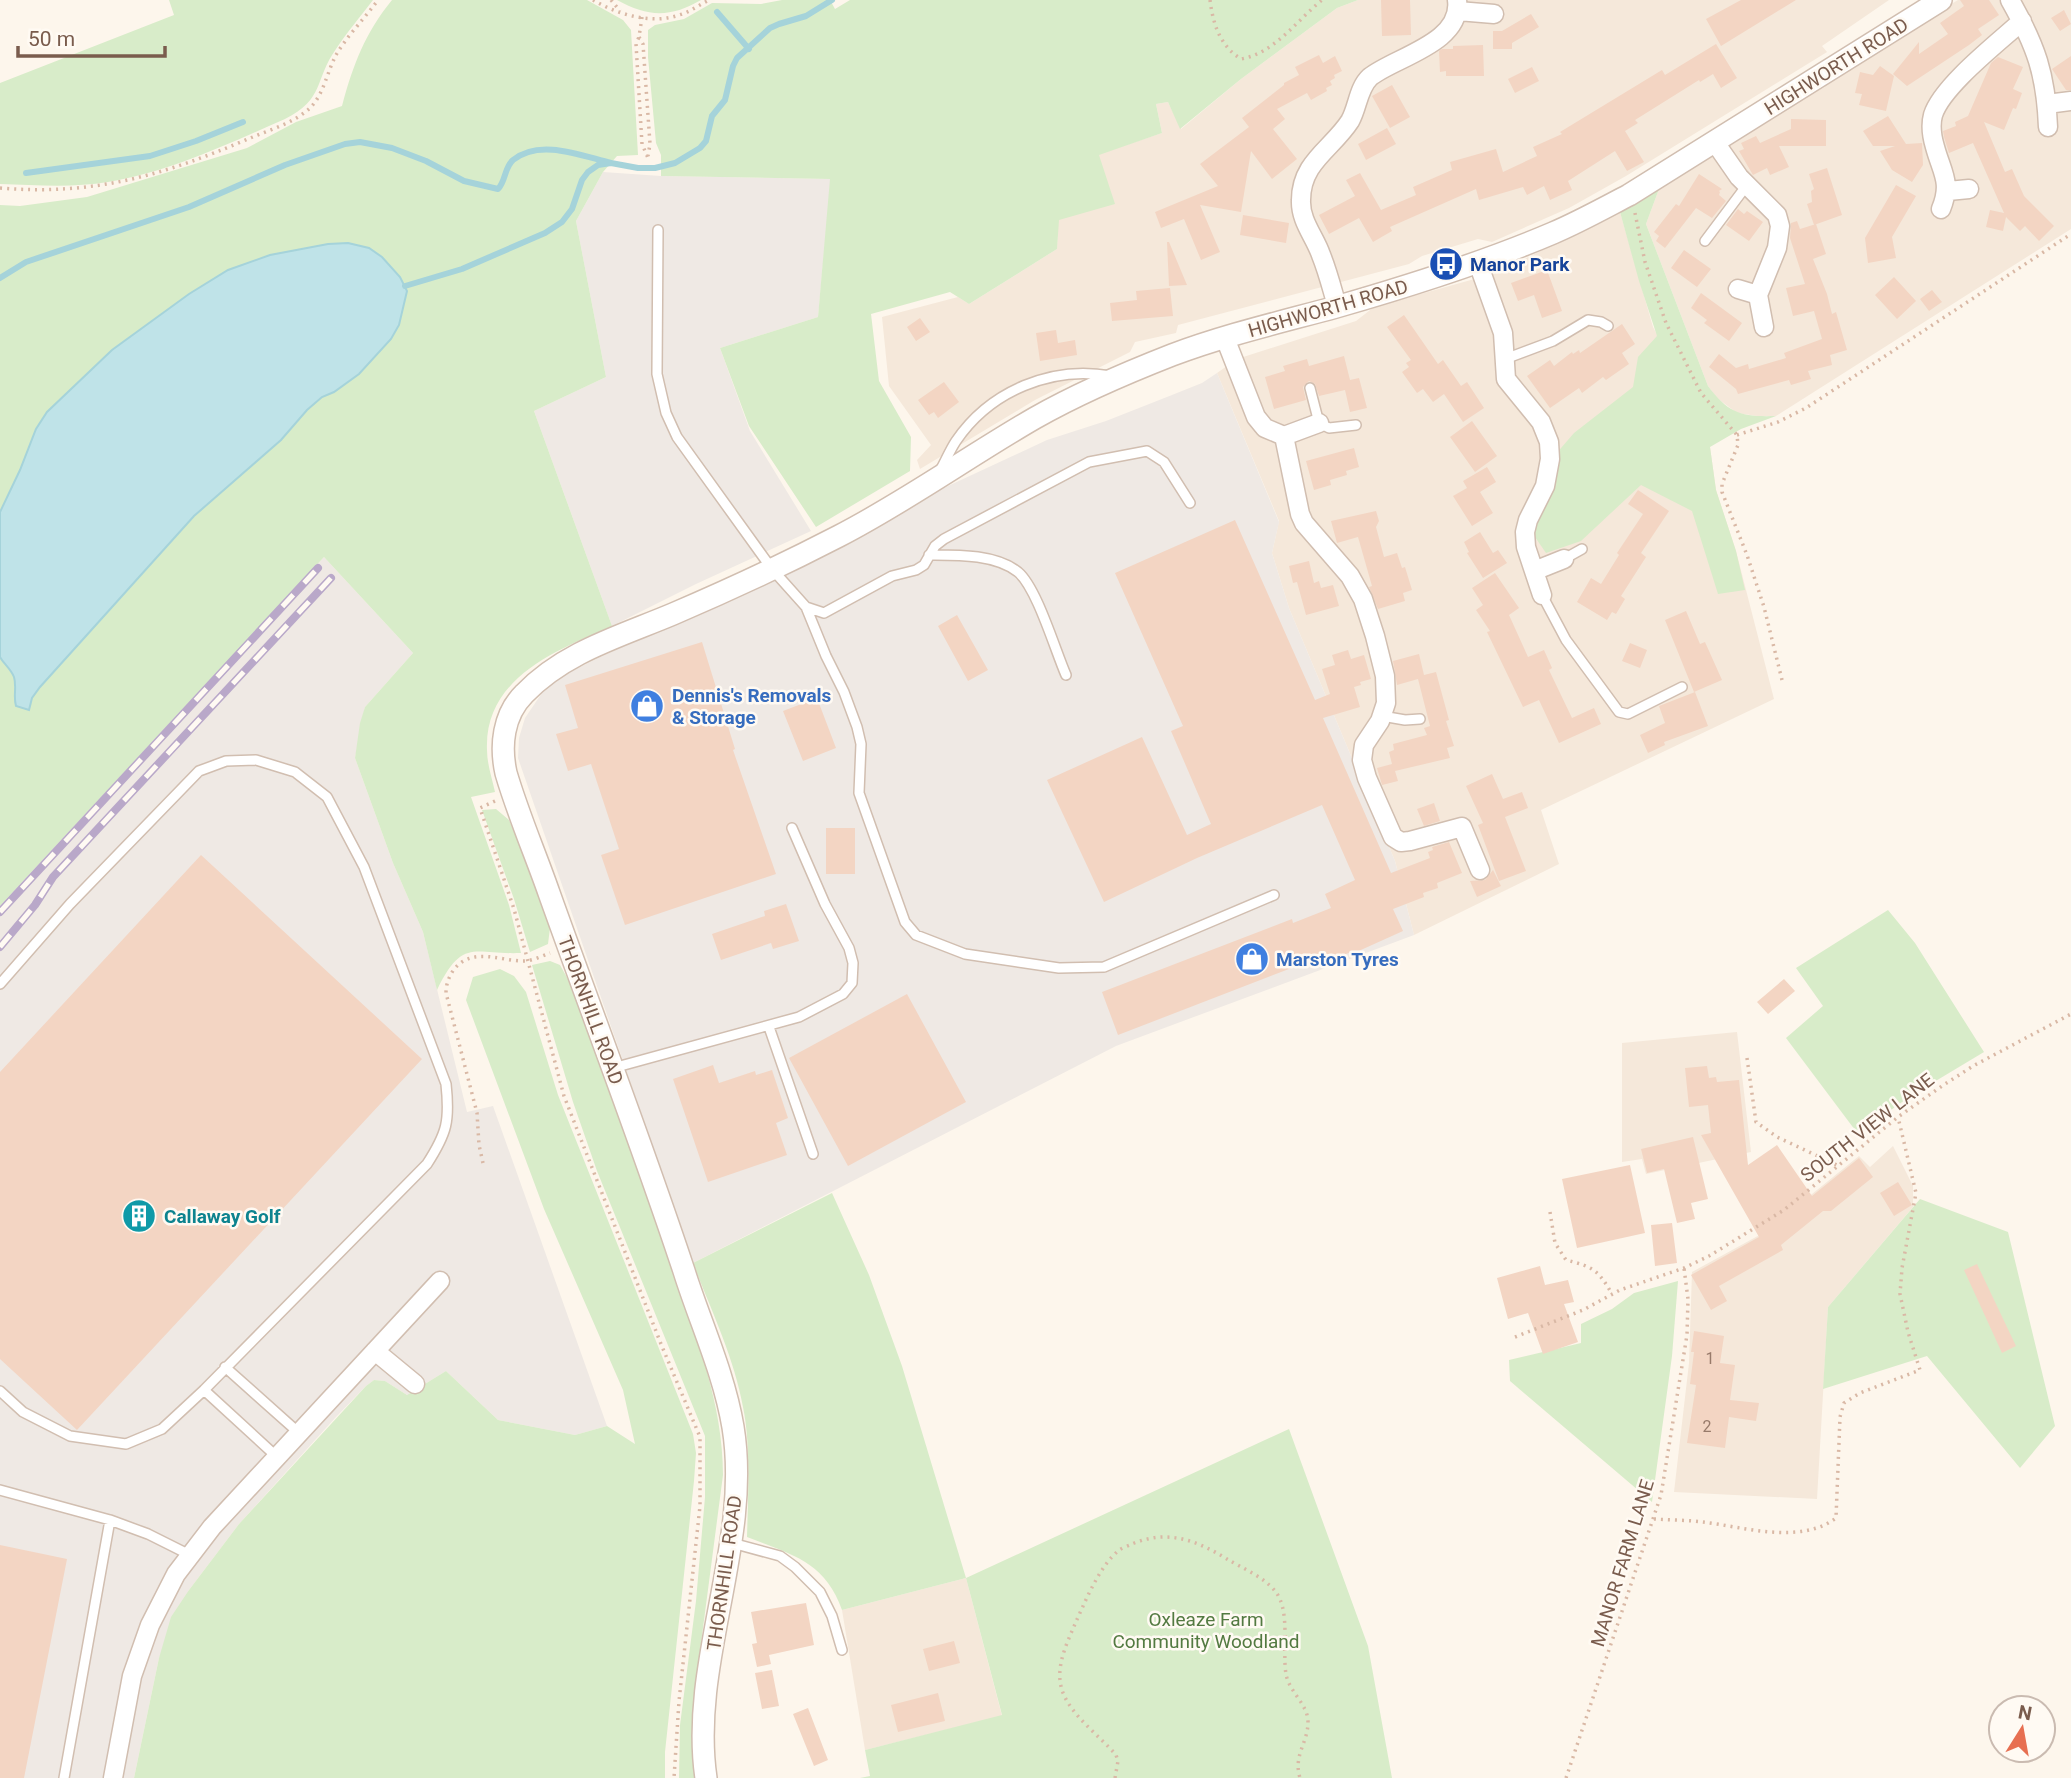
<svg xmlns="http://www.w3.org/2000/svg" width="2071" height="1778" viewBox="0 0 2071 1778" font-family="Roboto,sans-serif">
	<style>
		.residential { fill: #f5e8da }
		.industrial { fill: #efe9e4 }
		.green { fill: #d8ecc9 }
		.water { fill: #bfe3e8; stroke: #a5d3da; stroke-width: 2 }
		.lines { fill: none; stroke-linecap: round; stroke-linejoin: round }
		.stream { stroke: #a5d3da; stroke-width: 6 }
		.building { fill: #f3d5c3 }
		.service-casing { stroke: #d1beb0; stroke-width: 12 }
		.minor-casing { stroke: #d1beb0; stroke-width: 21 }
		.tertiary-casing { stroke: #d1beb0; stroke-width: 24 }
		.path { stroke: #d9b8a5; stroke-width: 3.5; stroke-dasharray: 2 5; stroke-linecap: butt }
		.service { stroke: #fff; stroke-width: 9 }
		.minor { stroke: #fff; stroke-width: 18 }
		.tertiary { stroke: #fff; stroke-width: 21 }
		.rail-casing { stroke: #b9a8c9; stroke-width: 8 }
		.rail { stroke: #fffaf3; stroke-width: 5; stroke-dasharray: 16; stroke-linecap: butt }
		.labels { text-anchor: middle; stroke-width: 5; stroke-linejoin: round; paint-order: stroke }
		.number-label { font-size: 16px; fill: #987a6a }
		.street-label { font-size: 19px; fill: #7a5c4d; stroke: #fffaf3 }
		.transit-label { font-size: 19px; font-weight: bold; fill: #164399; stroke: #fffaf3; text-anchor: start }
		.shop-label { font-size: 19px; font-weight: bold; fill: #366cbe; stroke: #fffaf3; text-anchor: start }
		.culture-label { font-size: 19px; font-weight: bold; fill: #0d838f; stroke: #fffaf3; text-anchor: start }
		.park-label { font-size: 19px; fill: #537a41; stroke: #fffaf3 }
	</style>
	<rect width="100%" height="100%" fill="#fdf6ec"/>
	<path class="residential" d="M1358,0H1889L1822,46L1827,52L1626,176L1569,208L1492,242L1478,239L1422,256L1409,264L1178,325L1176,333L1135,342L1130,352L1035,400L920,469L917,460L931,445L889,386L882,317L958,297L969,304L1057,249L1058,220L1099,154L1162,133L1156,104L1168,102L1181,129L1241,79L1337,8Z
		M1958,0H2071V229L1776,416H1757L1737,413L1717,398L1708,386L1646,224L1659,189L1784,108L1825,87V81Z
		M1620,212L1653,327L1678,374L1710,447L1716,490L1736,551L1774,699L1541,810L1559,864L1414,935L1395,861L1289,608L1272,553L1279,521L1217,373L1237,359L1356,321L1374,307L1496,273Z
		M1737,1032L1751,1152L1646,1174L1642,1159L1622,1162V1043Z
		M1893,1146L1913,1186V1207L1828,1307L1817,1499L1674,1492L1689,1363L1692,1272L1765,1232L1859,1156L1870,1167Z
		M966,1578L1002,1716L865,1750L842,1610Z"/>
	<path class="industrial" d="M603,172L661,176L831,179L818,317L720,348L750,431L811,531L696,584L612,626L534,411L606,377L576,221Z
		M1217,373L1279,522L1272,553L1289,608L1395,861L1414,935L1116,1046L693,1263L518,758L519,738L525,718L544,690L564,675L596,659L653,633L933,493L1047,440L1106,421L1172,395L1202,383Z
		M324,557L413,653L365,707L355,758L393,863L423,932L467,1112L493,1106L607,1426L575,1435L498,1420L446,1371L407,1395L385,1381L374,1380L366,1386L335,1418L239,1524L189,1590L159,1658L134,1778H0V906Z"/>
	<path class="green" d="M169,0H373C361,16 347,32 336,49C314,80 325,99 285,119C228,144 169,172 108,182C73,188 35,185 0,184V83L174,15Z
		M392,0H587L623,20L631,30L638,155L617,156L603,172L576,221L606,377L534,411L612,626C558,650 484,677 487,750C487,764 492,778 495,792L471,797L509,905L521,953C473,955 463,937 437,990L423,932L393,863L355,758L360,723L365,707L413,653L324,557L0,906V205L20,206L87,197L247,148L296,122L342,106C353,65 365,33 392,0Z
		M617,0H701C670,18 648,17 617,0Z
		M782,0H830L835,9L850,0H1358L1337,8L1241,79L1180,129L1168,102L1156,104L1162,133L1099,155L1115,204L1059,220L1057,249L969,304L950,292L871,314L879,381L911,437L910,471L816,527L749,426L720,348L818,317L830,179L661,176V155L656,143L648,57V30L655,25L684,19L712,3L761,4Z
		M1659,189L1646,224L1708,386C1729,414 1742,417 1776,416L1741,429L1710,447L1716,490L1736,551L1745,590L1718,594L1692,511L1641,485L1581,541L1546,553L1535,537V523L1555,455L1574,433L1633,387L1638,357L1657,336L1639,281L1620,212Z
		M496,809L509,820L531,872L550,928L548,944L530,952L514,899L482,810Z
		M1888,910L1915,943L1984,1052L1909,1097L1858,1134L1786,1038L1823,1006L1796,968Z
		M550,961L560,965L579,999C609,1089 642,1179 673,1269C696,1336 723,1404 723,1475L695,1689L698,1778H679L680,1725L696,1601L705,1497V1436L597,1171L573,1102L532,965Z
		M500,969L514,976L526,992L558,1095L693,1434L696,1453L694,1481L665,1752V1778H134L159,1658L171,1617L189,1590L239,1524L366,1386L374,1380L385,1381L407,1395L446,1371L498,1420L575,1435L607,1426L635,1444L623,1390L544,1209L466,1000L473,977Z
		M832,1193L869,1275L902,1366L966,1578L1289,1429L1368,1646L1392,1778H860L870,1776L865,1750L1002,1715L966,1578L842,1610C825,1561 790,1554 747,1537C748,1497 751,1445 743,1407C734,1357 711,1310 693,1263Z
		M1920,1199L2008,1232L2055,1426L2020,1468L1927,1356L1823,1389L1828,1307Z
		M1678,1281L1672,1356L1652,1502L1510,1381L1509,1360L1581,1343V1324L1612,1309L1634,1293Z"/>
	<path class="water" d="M348,243L369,248L382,257L400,277L407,291L399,325L391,339L359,374L334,392L322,397L307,410L281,440L194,516L40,687L32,698L29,710L16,706C13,696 17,687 14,677C11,669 4,664 0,657V512L20,470L36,429L47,412L112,350L189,294L228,270L270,255L328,244Z"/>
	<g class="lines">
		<path class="stream" d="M717,12L749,49
			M26,173L150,156L196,141L243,122
			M0,278L26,262L189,207L285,165L345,144L360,142L392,148L426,161L464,181L498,189C506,181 504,168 513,160C540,138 582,156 611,163
			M405,286L462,269L545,233L562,222L572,209L582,180L588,172L598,165L611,163L638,168H655L675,163L700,148L706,141L712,116L725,100L733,66L737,58L770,28L779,24L806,16L832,0"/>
	</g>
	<path class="building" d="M1381,0H1410L1411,35L1382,36Z
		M1741,0H1796L1721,46L1706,19Z
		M1960,0H1989L1999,15L1978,29L1982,35L1969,45L1907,86L1893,74L1919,42V54L1948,34L1940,23L1964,6Z
		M2064,10L2071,24L2060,31L2051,18Z
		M1531,14L1539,27L1512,43V49H1493V31H1502Z
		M1716,44L1737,78L1721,88L1713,74L1700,82L1699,80L1635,120L1638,123L1625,131L1644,162L1627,171L1615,151L1568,181L1572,190L1550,200L1544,186L1527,195L1523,187L1479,200L1476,189L1390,227L1392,231L1373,242L1359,218L1329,234L1319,215L1355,196L1346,180L1360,173L1381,210L1416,195L1413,187L1452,170L1450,162L1496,149L1503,172L1537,156L1533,147L1562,134L1560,132L1662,70L1665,75Z
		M1483,45L1484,76H1446V71L1440,72L1439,51L1442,49H1453V46Z
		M1319,55L1323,63L1335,56L1342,71L1334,75L1335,78L1330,81L1332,85L1326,88L1327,91L1311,100L1307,93L1277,109L1285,119L1273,129L1297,159L1272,179L1251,151L1241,212L1200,205L1220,252L1201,260L1184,219L1161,228L1155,212L1218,186L1200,164L1249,127L1242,118L1284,85V83L1299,75L1295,67Z
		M2071,56V90H2066L2052,69Z
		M1998,57L2023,67L2013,89L2022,93L2016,109L2013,108L2004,130L1984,122L2005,172L2012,169L2024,196L2054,226L2039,241L2025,226L2020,231L2006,217L2003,231L1986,227L1990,210L2004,213L1973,143L1949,153L1944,137L1943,131L1956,126L1955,122L1968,116L1991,63Z
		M1880,66L1894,76L1886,111L1859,105L1862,94L1855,93L1860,72L1873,75Z
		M1532,67L1539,81L1515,93L1508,79Z
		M1392,85L1410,117L1390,128L1372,96Z
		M1888,116L1906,144L1922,143L1923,165L1912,182L1892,170L1880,151L1895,146H1873L1863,131Z
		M1791,119L1826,120V146H1779L1789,167L1770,175L1767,168L1753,175L1739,151L1744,149L1741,143L1756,136L1760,143L1791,129Z
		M1387,128L1396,144L1366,160L1358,144Z
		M1827,168L1842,215L1814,225L1807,204L1812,202L1811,191L1814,189L1809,174Z
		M1699,174L1722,189L1719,191L1720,192L1719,195L1726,201L1712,218L1696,208L1665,248L1656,241L1659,236L1654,232L1676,204L1679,206Z
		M1896,185L1916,196L1892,237L1896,258L1868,263L1865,238Z
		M1738,209L1744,214L1747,211L1763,222L1749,241L1726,225Z
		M1243,215L1289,223L1286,243L1240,235Z
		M1797,221L1800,229L1816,224L1826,254L1813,259L1827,294L1832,314L1836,312L1847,350L1830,355L1832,365L1808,371L1811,379L1791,385L1789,380L1738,394L1736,389L1709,367L1719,354L1736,368L1748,364L1749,369L1786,358L1784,353L1822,339L1814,311L1793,316L1786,288L1805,284L1790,238L1791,223Z
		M1167,242H1169L1187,285L1169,286Z
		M1684,250L1711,269L1697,287L1671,268Z
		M1547,270L1562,311L1542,318L1534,295L1518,301L1511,283Z
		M1894,277L1916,301L1897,319L1875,295Z
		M1170,288L1173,316L1112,321L1110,303L1137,300L1136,291Z
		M1932,290L1942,302L1929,311L1920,299Z
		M1701,293L1742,323L1729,341L1704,323L1707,320L1691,308Z
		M1404,315L1438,364L1443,360L1461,386L1467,382L1484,408L1463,422L1444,394L1433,402L1423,389L1417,393L1402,372L1409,367L1406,363L1411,360L1387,327Z
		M920,318L930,332L916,341L907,327Z
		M1622,324L1635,344L1622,353L1629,364L1606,380L1603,377L1582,393L1579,388L1550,408L1527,376L1550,360L1554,366L1572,352L1573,354L1579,350L1580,353Z
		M1056,330L1058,343L1075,340L1077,355L1040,361L1036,333Z
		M1344,356L1350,380L1359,378L1367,408L1350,412L1345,390L1319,396L1315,384L1309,381L1303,387L1306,400L1274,409L1265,377L1285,371L1283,366L1307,359L1309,366Z
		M944,382L959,402L938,418L934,412L929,415L918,400Z
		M1472,421L1497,456L1475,472L1450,437Z
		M1354,448L1359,467L1346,471L1347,475L1330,480L1331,485L1314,490L1306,461Z
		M1487,467L1496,482L1480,492L1493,513L1472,526L1453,496L1467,488L1463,481Z
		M1638,490L1669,511L1641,553L1646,557L1621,596L1625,599L1616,614L1612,612L1607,620L1577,602L1591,578L1601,584L1619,555L1617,553L1643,514L1628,504Z
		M1376,511L1379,521L1376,527L1384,557L1397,553L1402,568L1405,567L1412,590L1403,593L1405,601L1378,609L1369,587L1372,586L1358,537L1337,543L1331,521Z
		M1235,520L1315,700L1330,694L1322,669L1335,665L1332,655L1348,650L1351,659L1364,655L1371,679L1360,682L1361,685L1354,687L1360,707L1323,718L1391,873L1430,858L1428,852L1433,850L1432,847L1449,842L1462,873L1437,883L1438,888L1423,893L1424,897L1393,909L1403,931L1352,954L1351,952L1318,965L1315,959L1118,1035L1102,992L1292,919L1293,923L1331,908L1325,894L1355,880L1322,805L1197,858L1104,902L1047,780L1142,737L1187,835L1211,824L1171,731L1183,726L1115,573Z
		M1480,532L1493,553L1498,550L1507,563L1483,578L1467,553L1469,552L1464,542Z
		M1309,561L1314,583L1319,581L1321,588L1333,585L1339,606L1306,615L1297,582L1293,583L1289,566Z
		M1495,573L1519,608L1509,615L1528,657L1544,650L1552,668L1549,670L1572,718L1594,708L1601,724L1559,743L1539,700L1523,707L1487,632L1490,631L1476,610L1483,605L1472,588Z
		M1686,611L1700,644L1705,642L1722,680L1694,692L1665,620Z
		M957,615L988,670L968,681L938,626Z
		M702,642L735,749L733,750L776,874L625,925L601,855L619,849L591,764L568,771L556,734L578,728L565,685Z
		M1630,643L1647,650L1640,668L1622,661Z
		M1419,654L1424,675L1436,672L1449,720L1446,721L1454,746L1447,748L1450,758L1395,771L1398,781L1382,785L1377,768L1392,764L1389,752L1394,750L1393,744L1427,735L1424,728L1430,726L1418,679L1397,685L1393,661Z
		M1695,692L1708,726L1664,742L1665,745L1648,753L1640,735L1665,723L1659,706Z
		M817,698L836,748L803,761L783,711Z
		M1492,774L1503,799L1522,792L1528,808L1505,817L1526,871L1499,881L1478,825L1483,823L1466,786Z
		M1434,803L1440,821L1424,826L1417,809Z
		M826,828H855V874H826Z
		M201,855L422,1059L77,1430L0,1359V1072Z
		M1493,870L1501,886L1477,897L1470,881L1485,880Z
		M786,904L799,941L773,949L771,943L721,960L712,934L765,916L764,911Z
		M1784,979L1795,991L1768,1014L1757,1002Z
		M907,994L966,1102L848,1166L789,1058Z
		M713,1065L719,1083L755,1071L756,1075L772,1070L788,1118L776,1123L787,1155L708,1182L673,1079Z
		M1707,1066L1709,1078L1716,1077L1717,1082L1739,1080L1748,1165L1777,1145L1812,1196L1859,1158L1873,1177L1831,1211H1823L1781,1245L1783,1250L1719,1286L1727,1301L1711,1310L1691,1275L1759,1237L1701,1135L1711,1133L1708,1105L1689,1107L1685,1068Z
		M1693,1137L1708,1199L1691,1203L1695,1219L1677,1223L1664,1169L1647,1173L1641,1149Z
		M1630,1165L1645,1233L1577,1248L1562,1179Z
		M1898,1182L1912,1205L1894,1216L1880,1193Z
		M1672,1223L1677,1263L1655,1266L1651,1225Z
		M1977,1264L2016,1346L2002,1353L1964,1270Z
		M1540,1266L1545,1285L1568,1280L1574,1302L1564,1304L1578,1342L1543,1354L1528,1313L1508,1319L1497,1278Z
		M1694,1331L1724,1336L1720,1363L1735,1365L1730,1400L1759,1403L1756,1421L1729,1417L1725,1448L1687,1443L1696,1385L1690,1384L1694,1352H1691Z
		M0,1545L67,1559L24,1778H0Z
		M806,1603L814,1645L769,1655L771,1664L757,1667L752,1644L757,1643L751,1612Z
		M954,1641L960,1663L929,1671L923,1649Z
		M772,1670L779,1706L762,1709L755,1673Z
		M938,1693L945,1721L898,1732L891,1705Z
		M808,1708L828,1760L814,1766L793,1714Z"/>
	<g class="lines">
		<g class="service-casing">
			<path id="service" d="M658,230L657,374L666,413L677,437L772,569L806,607L824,613L892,576L916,570L924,565L935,546L944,539L1089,462L1147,451L1164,462L1190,503
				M1705,241L1747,185
				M1505,359L1553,341L1588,320L1601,322L1608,326
				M1310,388L1319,423L1329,428L1356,425
				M941,469C946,460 950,450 956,441C990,391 1052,365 1111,376
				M929,555C957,555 995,554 1018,572C1037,588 1055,650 1066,675
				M1564,559L1582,549
				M1542,595L1566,640L1619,712L1628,714L1682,687
				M806,607L826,656L844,692L857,727L861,744L859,793L905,922L916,935L965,954L1059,968L1104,967L1274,895
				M1382,716L1405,720L1420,719
				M0,984L70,904L199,771L226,761L256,760L295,772L327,797L364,867L446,1084C450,1121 447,1133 427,1164L204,1390L162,1429L126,1444L70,1436L23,1412L0,1391
				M769,1027L813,1154
				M613,1068L799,1017L843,994L852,983L853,963L849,948L825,904L792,828
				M225,1367L299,1433
				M204,1390L277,1457
				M0,1490L110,1520L148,1534L190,1555
				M732,1543L780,1556L795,1567L820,1592L832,1616L842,1650
				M64,1778L110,1520"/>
		</g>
		<g class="minor-casing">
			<path id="minor" d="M2010,0C2036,46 2046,74 2048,127
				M1458,11L1494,14
				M2047,104L2071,101
				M1714,141L1739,177L1777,215L1780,226L1777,248L1758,295L1738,289
				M1948,191L1969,189
				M1941,209C1952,182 1942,173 1935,147C1932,137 1930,126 1933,115C1942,86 1999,42 2022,21
				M1478,263L1503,333L1506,379L1541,422L1549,442L1550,459L1545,486L1528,520L1525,532L1526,547L1542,595
				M1758,295L1764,327
				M1337,306C1332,289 1328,272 1321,255C1315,237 1300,221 1301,200C1301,162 1332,149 1350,121C1358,107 1358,88 1370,77C1395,57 1463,43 1457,0
				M1225,338L1256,417L1265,428L1284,436L1300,514L1304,523L1350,576L1363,599L1375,636L1385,676L1386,703L1380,721L1364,745L1362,760L1367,778L1393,837L1401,842L1410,841L1462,827L1480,870
				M1284,436L1319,423
				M1534,571L1564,559
				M375,1351L415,1384
				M113,1778L132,1676L150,1625L176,1574L212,1527L440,1281"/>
		</g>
		<g class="tertiary-casing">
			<path id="tertiary" d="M706,1778C689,1663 752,1543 733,1427C724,1373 700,1322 684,1271C642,1144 594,1019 549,893C535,853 518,814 506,773C500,746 503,715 524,694C564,652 621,636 673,614C729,590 785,564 839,536C907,501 969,456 1035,418C1079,393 1126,373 1172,355C1225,335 1281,322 1336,307C1409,286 1483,263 1553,233C1579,222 1604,208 1629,195L1941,0"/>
		</g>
		<path class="path" d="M593,0C617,14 651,25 679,15C690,12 699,5 709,0
			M611,0L620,11
			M1210,0C1213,24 1220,46 1241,59C1275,53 1296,21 1322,0
			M642,17L639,37L636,44L642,144L648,158
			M639,37L643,44L650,144L648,156
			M0,188C93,196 164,175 248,139C269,130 294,123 310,108C324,94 327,72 336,55C347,36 365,18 378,0
			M1635,213L1645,262L1666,323L1701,393L1737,435L1738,445L1722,484V492L1747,555L1764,607L1783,684
			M1737,435L1778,422L1806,408L2071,234
			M495,801L480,808L514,909L564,1096L661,1344L700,1437V1506L679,1701L674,1778
			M1747,1058L1756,1122L1777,1137L1839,1166
			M483,1163L479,1145L477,1113L446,993C446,984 449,976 455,968C474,947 500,961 524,961C532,961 542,956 550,953
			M1550,1212L1555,1243L1566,1260C1594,1267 1598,1270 1612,1294
			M1515,1337L1583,1310L1620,1290L1684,1268L1709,1256L1784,1210L1898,1117L1942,1086L1973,1066L2071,1014
			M1654,1519C1670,1520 1687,1520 1703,1522C1744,1527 1800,1545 1836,1518L1840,1417L1844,1403L1860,1393L1920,1370L1908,1332L1900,1294L1902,1268L1916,1193L1898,1117
			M1115,1778L1118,1761L1116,1755C1100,1736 1070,1715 1062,1690C1055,1668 1066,1645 1075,1624C1085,1602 1099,1567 1118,1551C1121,1548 1128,1546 1132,1544C1167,1529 1196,1540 1227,1559C1242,1568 1264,1577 1275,1591C1291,1610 1282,1651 1286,1674C1289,1692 1308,1704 1308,1722C1308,1743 1293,1755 1300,1778
			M1566,1778L1661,1495L1687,1335L1688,1299L1684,1268"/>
		<use href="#service" class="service"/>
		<use href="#minor" class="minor"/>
		<use href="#tertiary" class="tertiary"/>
		<g class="rail-casing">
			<path id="rail" d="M0,912L318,568
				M0,947L35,905L53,877L331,578"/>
		</g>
		<use href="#rail" class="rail"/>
	</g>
	<defs>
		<g id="bus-disc" transform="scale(1.75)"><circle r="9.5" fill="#1a4fb4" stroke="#fffaf3"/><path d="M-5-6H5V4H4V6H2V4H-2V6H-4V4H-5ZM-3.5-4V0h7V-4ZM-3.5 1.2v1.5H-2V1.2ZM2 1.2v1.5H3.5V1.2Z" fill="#fff"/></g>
		<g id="shop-disc" transform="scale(1.75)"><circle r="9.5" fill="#3f7fe0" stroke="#fffaf3"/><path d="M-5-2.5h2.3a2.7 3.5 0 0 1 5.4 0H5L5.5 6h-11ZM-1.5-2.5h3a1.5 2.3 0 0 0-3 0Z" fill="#fff"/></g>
		<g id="building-disc" transform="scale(1.75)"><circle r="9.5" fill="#0f9aa8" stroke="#fffaf3"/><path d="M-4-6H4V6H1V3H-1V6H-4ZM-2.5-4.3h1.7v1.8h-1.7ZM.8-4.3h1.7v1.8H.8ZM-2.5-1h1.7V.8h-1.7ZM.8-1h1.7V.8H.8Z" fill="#fff"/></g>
	</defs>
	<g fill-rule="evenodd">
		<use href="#bus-disc" x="1446" y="264"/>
		<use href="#shop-disc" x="647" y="706"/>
		<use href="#shop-disc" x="1252" y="959"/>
		<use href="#building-disc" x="139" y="1216"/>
	</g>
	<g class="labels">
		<g class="number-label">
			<text x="1710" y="1364">1</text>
			<text x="1707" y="1432">2</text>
		</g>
		<g class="street-label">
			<text transform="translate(1836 66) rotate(-32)" y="7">HIGHWORTH ROAD</text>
			<text transform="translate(1328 308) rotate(-16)" y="7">HIGHWORTH ROAD</text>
			<text transform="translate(591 1010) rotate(70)" y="7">THORNHILL ROAD</text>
			<text transform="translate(1867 1127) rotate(-38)" y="7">SOUTH VIEW LANE</text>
			<text transform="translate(1622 1563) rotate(-73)" y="7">MANOR FARM LANE</text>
			<text transform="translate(724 1573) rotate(-82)" y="7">THORNHILL ROAD</text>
		</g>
		<g class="transit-label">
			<text x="1470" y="271">Manor Park</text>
		</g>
		<g class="shop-label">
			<text x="672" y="702">Dennis's Removals<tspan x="672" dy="22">&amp; Storage</tspan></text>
			<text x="1276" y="966">Marston Tyres</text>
		</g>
		<g class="culture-label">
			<text x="164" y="1223">Callaway Golf</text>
		</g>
		<g class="park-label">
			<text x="1206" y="1626">Oxleaze Farm<tspan x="1206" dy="22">Community Woodland</tspan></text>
		</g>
	</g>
	<g transform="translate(2022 1729) rotate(11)"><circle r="33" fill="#fffaf3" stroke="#cabbb1" stroke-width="2"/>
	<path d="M0-5L12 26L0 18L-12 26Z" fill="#e76f51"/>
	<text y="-10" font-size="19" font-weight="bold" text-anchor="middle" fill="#7a5c4d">N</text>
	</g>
	<path d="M18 46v10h147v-10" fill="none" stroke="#7a5c4d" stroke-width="3.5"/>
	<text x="28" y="46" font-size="21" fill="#7a5c4d" stroke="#fffaf3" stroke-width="5" paint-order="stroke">50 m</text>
</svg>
